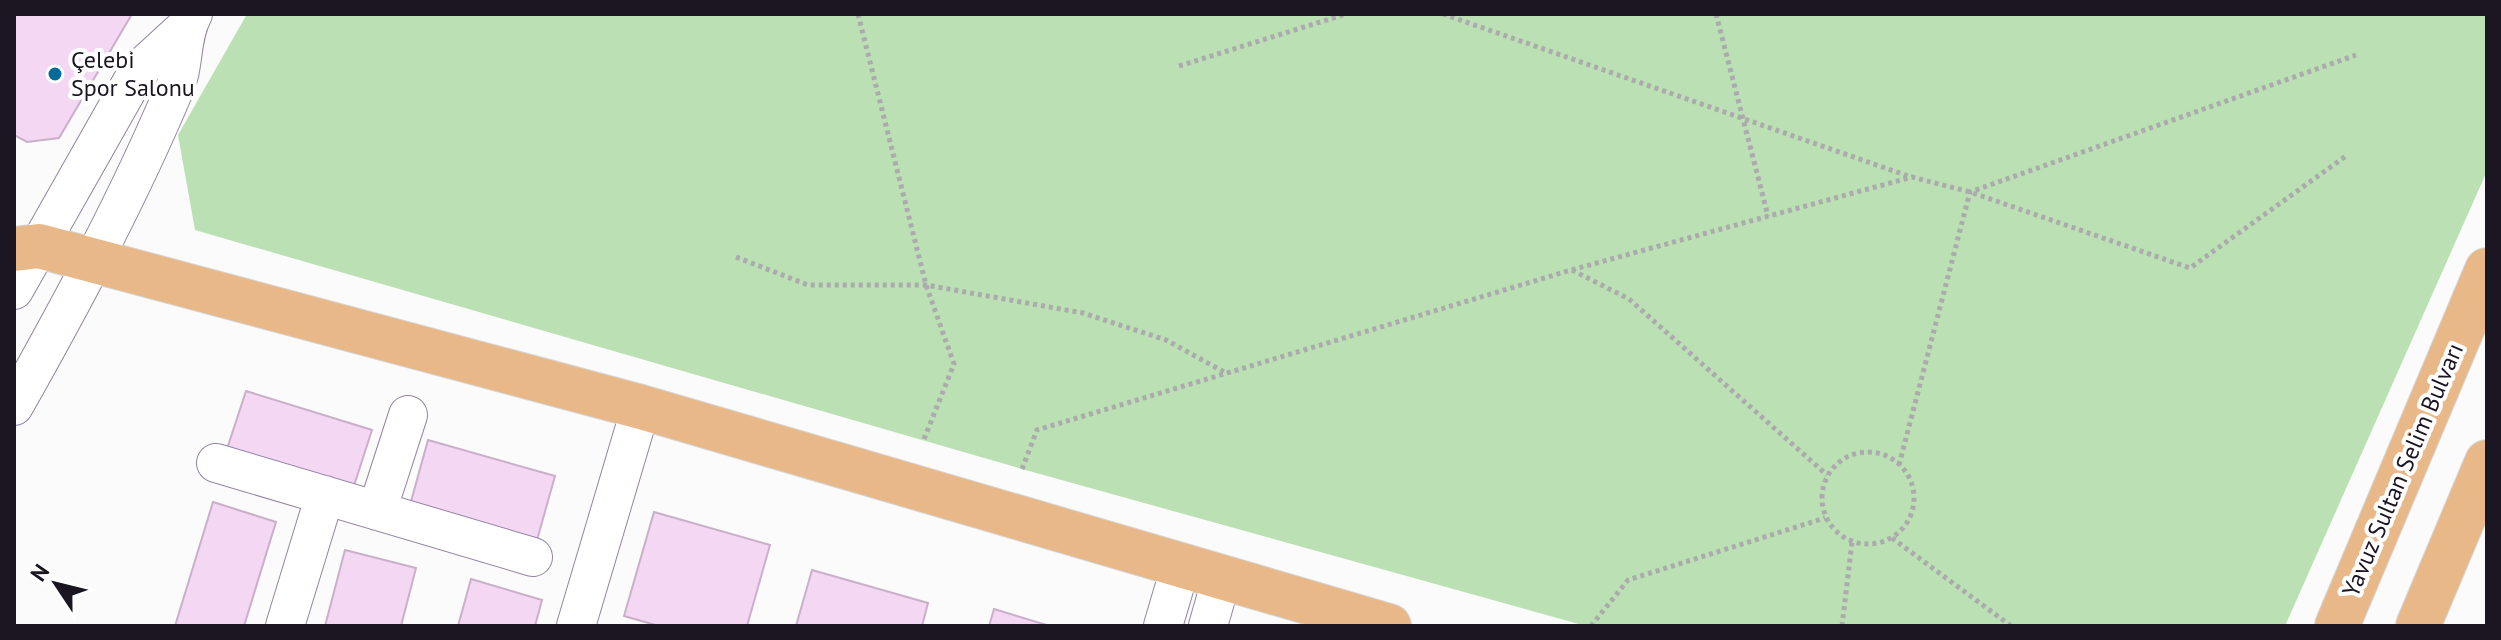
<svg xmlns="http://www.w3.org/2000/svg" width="2501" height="640" viewBox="0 0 2501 640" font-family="'PT Sans',sans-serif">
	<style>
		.green { fill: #bbe0b3 }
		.building { fill: #f3d7f3; stroke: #caafca; stroke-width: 2 }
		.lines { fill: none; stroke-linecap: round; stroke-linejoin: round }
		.minor-casing { stroke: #9384a3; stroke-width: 40 }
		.major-casing { stroke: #d6d5d7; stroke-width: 46 }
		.path { stroke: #abaaad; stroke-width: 5; stroke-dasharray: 4 4; stroke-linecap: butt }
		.minor { stroke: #fff; stroke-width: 38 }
		.major { stroke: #e8b889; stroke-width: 44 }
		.poi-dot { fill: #066b99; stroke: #fff; stroke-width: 3 }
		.labels { text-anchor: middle; stroke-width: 8; stroke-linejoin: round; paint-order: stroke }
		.poi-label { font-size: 24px; fill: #1a1520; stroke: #fff; text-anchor: start }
		.street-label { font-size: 24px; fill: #1a1520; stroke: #fff }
	</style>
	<rect width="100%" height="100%" fill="#fafbfa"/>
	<path class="green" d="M247,14H2487V171L2285,626H1586L1022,469L195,230L178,135Z"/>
	<path class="building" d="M14,14H132L59,138L27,142L14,135Z
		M246,391L372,430L350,498L224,458Z
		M428,440L555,476L537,540L410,505Z
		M213,502L276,522L244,626H175Z
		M654,512L770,545L747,626H659L624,616Z
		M345,550L416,568L401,626H325Z
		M812,570L928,603L922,626H796Z
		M471,579L542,600L535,626H458Z
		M994,609L1050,626H989Z"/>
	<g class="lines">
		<g class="minor-casing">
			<path id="minor" d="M14,290L138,71L186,27
				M14,406C72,303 128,199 174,90C185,66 180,38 193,14
				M216,463L533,557
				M377,511L408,415
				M285,626L325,495
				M576,626L641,407
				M1163,626L1181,565
				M1208,626L1222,577"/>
		</g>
		<g class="major-casing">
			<path id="major" d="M14,249L39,246L641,407L1389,626
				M2337,626L2487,270
				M2418,626L2487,462"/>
		</g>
		<path class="path" d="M858,14L926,285L954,364L924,439
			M1443,14L1911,177
			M1716,14L1768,216
			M1179,66L1346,14
			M736,257L808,285H926L1083,313L1166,340L1226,373
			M1572,270L1629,299L1827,475
			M1822 498a46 46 0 1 1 92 0a46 46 0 1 1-92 0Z
			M1899,465L1970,192L2356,55
			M1022,469L1037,430L1571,270L1912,177L1970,192L2190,268L2346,156
			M1892,538L2011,626
			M1591,626L1628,580L1825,518
			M1842,626L1852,542"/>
		<use href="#minor" class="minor"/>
		<use href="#major" class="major"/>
	</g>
	<circle class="poi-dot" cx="55" cy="74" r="8"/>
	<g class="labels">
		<g class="poi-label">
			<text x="71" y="68">Çelebi<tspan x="71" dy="28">Spor Salonu</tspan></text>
		</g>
		<g class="street-label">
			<text transform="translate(2403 470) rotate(-67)" y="8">Yavuz Sultan Selim Bulvarı</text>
		</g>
	</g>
	<rect width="2501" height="640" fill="none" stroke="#1a1520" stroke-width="32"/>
	<g transform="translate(56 584) rotate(305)" stroke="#ffffff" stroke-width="6" paint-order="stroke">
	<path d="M0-6L14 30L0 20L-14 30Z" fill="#1a1520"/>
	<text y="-12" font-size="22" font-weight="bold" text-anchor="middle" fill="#1a1520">N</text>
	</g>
</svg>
